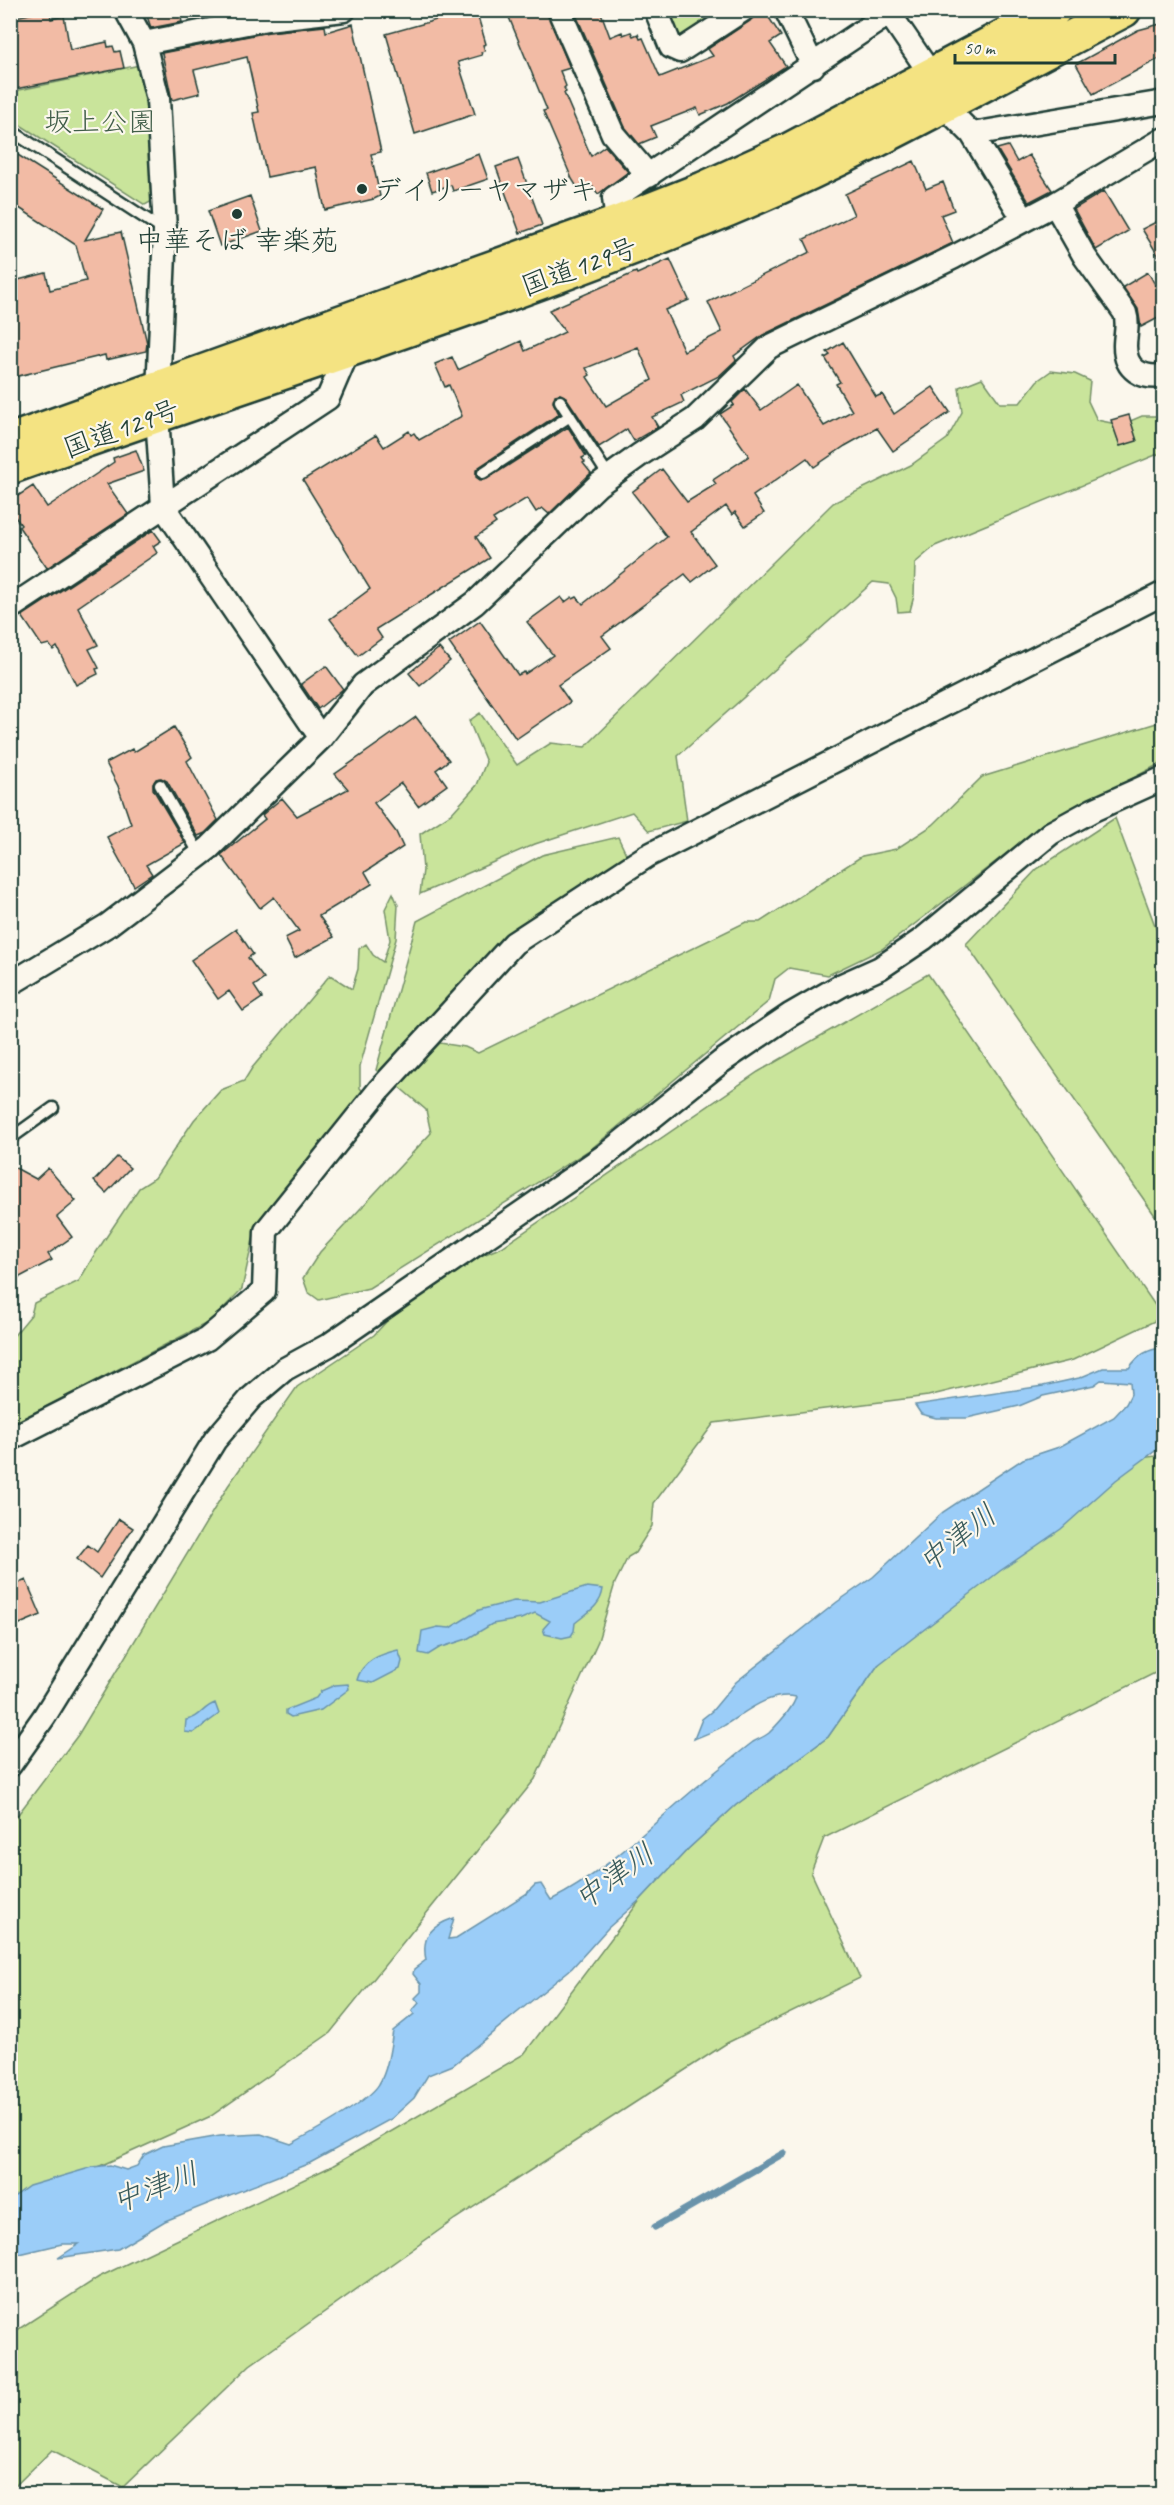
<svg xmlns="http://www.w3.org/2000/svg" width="1174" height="2505" viewBox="0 0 1174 2505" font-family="Caveat,'Klee One',sans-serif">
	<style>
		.green { fill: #c9e49b; stroke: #749068; stroke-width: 1.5 }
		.water { fill: #9bcdf8; stroke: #6993aa; stroke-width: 1.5 }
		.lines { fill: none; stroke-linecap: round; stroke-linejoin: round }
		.stream { stroke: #6993aa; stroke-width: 7 }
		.building { fill: #f2bba5; stroke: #1f3d34; stroke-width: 1.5; fill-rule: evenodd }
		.lane-casing { stroke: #1f3d34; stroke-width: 15 }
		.street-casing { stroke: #1f3d34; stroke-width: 27 }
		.highway-casing { stroke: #1f3d34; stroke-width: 38 }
		.lane { stroke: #fbf7ec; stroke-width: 10 }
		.street { stroke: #fbf7ec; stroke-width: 22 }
		.highway { stroke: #f4e382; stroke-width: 33 }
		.poi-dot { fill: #1f3d34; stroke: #fbf7ec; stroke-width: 2 }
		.labels { text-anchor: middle; stroke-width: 4.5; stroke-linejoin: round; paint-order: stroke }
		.park-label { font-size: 28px; fill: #415e49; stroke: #fbf7ec }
		.poi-label { font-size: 28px; fill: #1f3d34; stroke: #fbf7ec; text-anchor: start }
		.street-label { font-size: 28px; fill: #1f3d34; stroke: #fbf7ec }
		.water-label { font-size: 30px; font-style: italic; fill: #385a5b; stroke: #fbf7ec }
	</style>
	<rect width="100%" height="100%" fill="#fbf7ec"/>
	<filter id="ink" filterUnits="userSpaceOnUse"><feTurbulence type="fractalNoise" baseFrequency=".0167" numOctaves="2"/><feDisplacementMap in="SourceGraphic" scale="12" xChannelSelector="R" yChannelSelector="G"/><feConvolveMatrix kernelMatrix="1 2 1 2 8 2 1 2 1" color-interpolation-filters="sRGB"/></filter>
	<g filter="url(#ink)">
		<path class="green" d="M666,11H710L714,20L685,39L676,36Z
			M140,65L153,164L154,200L145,205L11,119L10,92Z
			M1051,371L1075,374L1090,381L1088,401L1097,420L1121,425L1142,416H1163V452L935,546L915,563L914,596L910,611L898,612L896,598L889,584L873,582L678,756L687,821L649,831L632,812L535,844L420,894L423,870L420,834L451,814L477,785L486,762L469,721L480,713L517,765L551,743L585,747L833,503L911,465L947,439L962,412L959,387L982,378L1000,403H1020L1037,381Z
			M1163,721V762L1037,830L882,949L828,975L789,968L775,979L769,1001L591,1149L369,1288L319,1300L308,1292L303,1278L320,1252L431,1133L426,1110L398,1086L440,1043L465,1047L478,1053L746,922H760L862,856L896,849L933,825L982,777Z
			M1115,818L1163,947V1227L966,944L1037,869Z
			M618,837L627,856L506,941L382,1075L376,1070L417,921L542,855Z
			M393,893L398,905L396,939L360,1066V1088L365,1094L255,1230L242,1289L211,1321L11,1425V1339L31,1315L34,1303L79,1281L93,1257L139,1188L155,1178L194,1120L221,1090L244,1081L252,1068L330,975L352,989L358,969L359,949L366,944L373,955L383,962L390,940L385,909Z
			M928,974L1163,1317L1073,1360L928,1396L714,1423L654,1503L652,1526L635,1553L628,1557L615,1583L598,1641L535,1779L330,2033L211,2116L11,2206L10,1825L78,1735L228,1486L297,1387L374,1335L386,1322L471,1260L502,1247L758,1072Z
			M1163,1455V1669L824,1838L811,1872L860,1978L727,2043L455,2219L250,2365L123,2487L52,2450L11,2490V2334L99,2277L332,2166L524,2054L641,1899L688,1849L736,1805L828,1737L878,1665L1044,1471Z"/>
		<path class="water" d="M1163,1348V1445L1116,1480L1061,1529L1000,1571L878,1665L828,1737L736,1805L688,1849L641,1899L608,1928L572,1968L453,2065L428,2075L414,2098L391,2119L310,2163L165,2221L118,2249L58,2258L79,2244H62L11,2256V2199L29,2186L93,2167L110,2165L126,2170L137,2166L144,2155L163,2146L220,2136L261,2134L291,2144C311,2133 369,2102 379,2084C388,2069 390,2048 393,2031L414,2014L412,2011L419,2003L415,1998L421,1992V1984L413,1974L414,1969L426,1960C421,1936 431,1926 454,1918L448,1939L456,1938L526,1894L535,1885L541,1884L551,1900C609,1871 653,1822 703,1782C719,1769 736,1755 753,1742C758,1739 764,1737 769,1733C778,1724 793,1709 796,1697C770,1691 746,1712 725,1725C716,1731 705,1734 694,1739L702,1719L712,1711L736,1682L837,1602L873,1577L943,1512L1023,1459L1059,1447L1114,1417L1126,1404L1131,1394L1130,1382L1101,1380L1094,1385L1043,1396L1019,1406L967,1418H936L921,1414L915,1405L1043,1386L1079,1378L1103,1368H1129C1139,1355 1147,1349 1163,1348Z
			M587,1587L603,1589C601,1606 587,1613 575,1623L574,1631L571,1636L562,1638L545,1634L543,1629L550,1621L535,1613L521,1619L492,1624L467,1639L439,1648L428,1655L419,1653L422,1631L438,1627L450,1628L479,1610L514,1601L540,1602Z
			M398,1650L402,1661L400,1669L373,1683L357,1680C362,1661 380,1654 398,1650Z
			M348,1684L349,1689L321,1710L291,1717L286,1714V1710L316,1698L321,1691L335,1685Z
			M215,1703L219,1714L193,1733L185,1732L186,1720C200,1718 203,1707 215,1703Z"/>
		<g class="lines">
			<path class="stream" d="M655,2227L784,2153"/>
		</g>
		<path class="building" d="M50,10L51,19L64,16L70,50L107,42L108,47L113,46L115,52L120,51L124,68L10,90V18Z
			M145,10H179L182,22L151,28Z
			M472,10H476L486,44L483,45L485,51L481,52L482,55L458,62L475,114L415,134L386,34Z
			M506,10H546L570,68L560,71L566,86L564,88L566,92L564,93L591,156L605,146L628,172L598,194L593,187L582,195L572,179L543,111L547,110Z
			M574,10H600L610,37L622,32L623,35L631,32L633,36L638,34L640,39L643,38L660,77L713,56L708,49L750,21L756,10H764L781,36L770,43L786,66L728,103L700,115L697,108L651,126L656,137L639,144L625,127Z
			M1164,23V56L1093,94L1076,64L1138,30Z
			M353,24L381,152L371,154L380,196L374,199L325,210L316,167L267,177L253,113L259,112L247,57L194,70L200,93L172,100L162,53L269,32L325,26L326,32Z
			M1008,146L1017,162L1029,155L1052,190L1029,202L997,149Z
			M10,150L103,209L85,240L121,232L147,343L146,351L106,360L105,355L10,378V317L17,316L10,282L46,273L50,290L86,281L76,245L10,202Z
			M479,154L488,179L453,191L451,185L432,191L426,173Z
			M518,159L542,225L520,233L496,167Z
			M914,161L926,189L943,182L954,210L941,215L953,243L763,335L734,356L736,360L719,376L681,395L684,402L652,417L658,427L634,441L627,429L599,447L566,397L560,394L555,395L553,402L559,414L479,467L476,470V477L480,480L487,479L568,427L586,456L582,458L585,462L583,463L591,473L549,514L542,508L536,512L527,498L493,519L496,523L476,537L490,558L376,629L382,638L358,656L330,619L370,589L303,480L376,435L384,447L409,431L411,435L414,433L419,440L462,416L449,385L445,387L435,364L452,357L458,370L521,341L525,351L565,332L549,310L636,272L637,274L670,259L689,300L665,310L684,351L722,332L708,302L810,252L804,239L854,215L845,194ZM638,347L652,380L606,406L587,377L590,375L586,368Z
			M1104,191L1128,231L1096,250L1074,209Z
			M250,196L262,231L220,246L208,211Z
			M1164,218V265L1142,229Z
			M1148,272L1164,301V315L1141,327L1138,309L1123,287Z
			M843,342L876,397L882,394L894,414L933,387L950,412L893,451L877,428L845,446L814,467L807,458L753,496L764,513L745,526L735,512L732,515L726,506L691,532L715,564L692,582L685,574L602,636L611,648L558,685L570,702L516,739L449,643L480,621L518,675L524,672L525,674L553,655L527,622L561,597L565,602L572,597L573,599L577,597L583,604L667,537L632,492L662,469L687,502L716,484L713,480L749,456L720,414L734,405L732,402L745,389L761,410L797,385L824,426L852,411L836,384L840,382L825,358L830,355L827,352Z
			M1129,415L1137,441L1120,446L1111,420Z
			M136,450L144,471L107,484L128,514L47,568L19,527L21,525L10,510V501L33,486L47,507L114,462L113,458Z
			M153,530L161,541L153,546L157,553L78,607L98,645L89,649L99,668L96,669L98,674L76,685L57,647L53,650L49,644L42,646L22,616Z
			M439,648L450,661L420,686L409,673Z
			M326,666L343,689L318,709L301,684Z
			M416,717L449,760L436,770L447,785L418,806L401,783L374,803L396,832L403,847L365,872L372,884L319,916L334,937L295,958L285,938L299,931L274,897L260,908L221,855L265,819L262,815L282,798L297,816L348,789L335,774Z
			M174,727L192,757L187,761L218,820L205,833L198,836L167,781L161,778L156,779L153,784V789L185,843L146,865L152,874L134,886L107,837L131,824L118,786L106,763L132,749L134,752Z
			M236,929L253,954L248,958L264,979L254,986L262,998L243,1011L229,991L218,999L191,960Z
			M117,1157L130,1168L106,1193L94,1181Z
			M10,1165L36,1179L48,1168L76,1201L57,1217L72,1237L48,1254L52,1260L18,1278L10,1266Z
			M119,1519L133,1528L100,1578L77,1559L88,1545L97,1552Z
			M26,1580L41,1615L10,1628V1587Z"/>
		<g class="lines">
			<g class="lane-casing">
				<path id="lane" d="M10,130L165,231
					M560,401L610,478
					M483,473L570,416
					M160,785L200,855
					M10,1131L14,1136L53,1108"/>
			</g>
			<g class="street-casing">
				<path id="street" d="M559,10L613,134L649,176
					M656,10L671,47L680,51L743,10
					M786,10L813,66
					M887,10L932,76
					M144,43L267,19L344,10
					M944,106L972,134L1164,102
					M972,134L1024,220
					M1055,204L1085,257L1125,313C1129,325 1125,334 1125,346C1125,370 1142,379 1164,376
					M617,223L614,198L894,10
					M10,608L328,398L349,349
					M321,738L363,685L475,603L598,485L641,454L695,419L769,347L954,257L1055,204L1164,139
					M10,984L108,925L209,848L321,738L163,506L157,415L165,231L158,99L144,43L126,10
					M10,1439L207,1339L264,1291L266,1231L379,1090L514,943L647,856L1164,593
					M10,1765L44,1717L215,1440L251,1398L285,1369L329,1345L604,1156L721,1062L790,1015L842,985L880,968L923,939L1051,833L1093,810L1164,778"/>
			</g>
			<g class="highway-casing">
				<path id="highway" d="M10,441L617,223L703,189L789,150L1054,10
					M10,467C250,381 494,306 729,209C865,152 993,78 1124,10"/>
			</g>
			<use href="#lane" class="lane"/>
			<use href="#street" class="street"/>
			<use href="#highway" class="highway"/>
		</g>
	</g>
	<g class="poi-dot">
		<circle cx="362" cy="189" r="6"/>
		<circle cx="237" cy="214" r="6"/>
	</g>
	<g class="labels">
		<g class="park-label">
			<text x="100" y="131">坂上公園</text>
		</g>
		<g class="poi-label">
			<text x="374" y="199">デイリーヤマザキ</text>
			<text x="237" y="250" text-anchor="middle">中華そば 幸楽苑</text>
		</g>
		<g class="street-label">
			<text transform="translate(579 266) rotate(-20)" y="10">国道129号</text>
			<text transform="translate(121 428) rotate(-20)" y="10">国道129号</text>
		</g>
		<g class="water-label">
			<text transform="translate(957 1538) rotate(-38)" y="10">中津川</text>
			<text transform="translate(614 1876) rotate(-35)" y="10">中津川</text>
			<text transform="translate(155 2187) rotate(-20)" y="10">中津川</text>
		</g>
	</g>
	<rect width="1174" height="2505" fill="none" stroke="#fbf7ec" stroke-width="36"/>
	<rect x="18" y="18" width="1138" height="2469" fill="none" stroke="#1f3d34" stroke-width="2" filter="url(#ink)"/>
	<path d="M955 54v9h160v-9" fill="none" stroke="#1f3d34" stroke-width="3"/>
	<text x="964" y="54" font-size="18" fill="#1f3d34" stroke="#fbf7ec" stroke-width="4.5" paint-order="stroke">50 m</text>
</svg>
